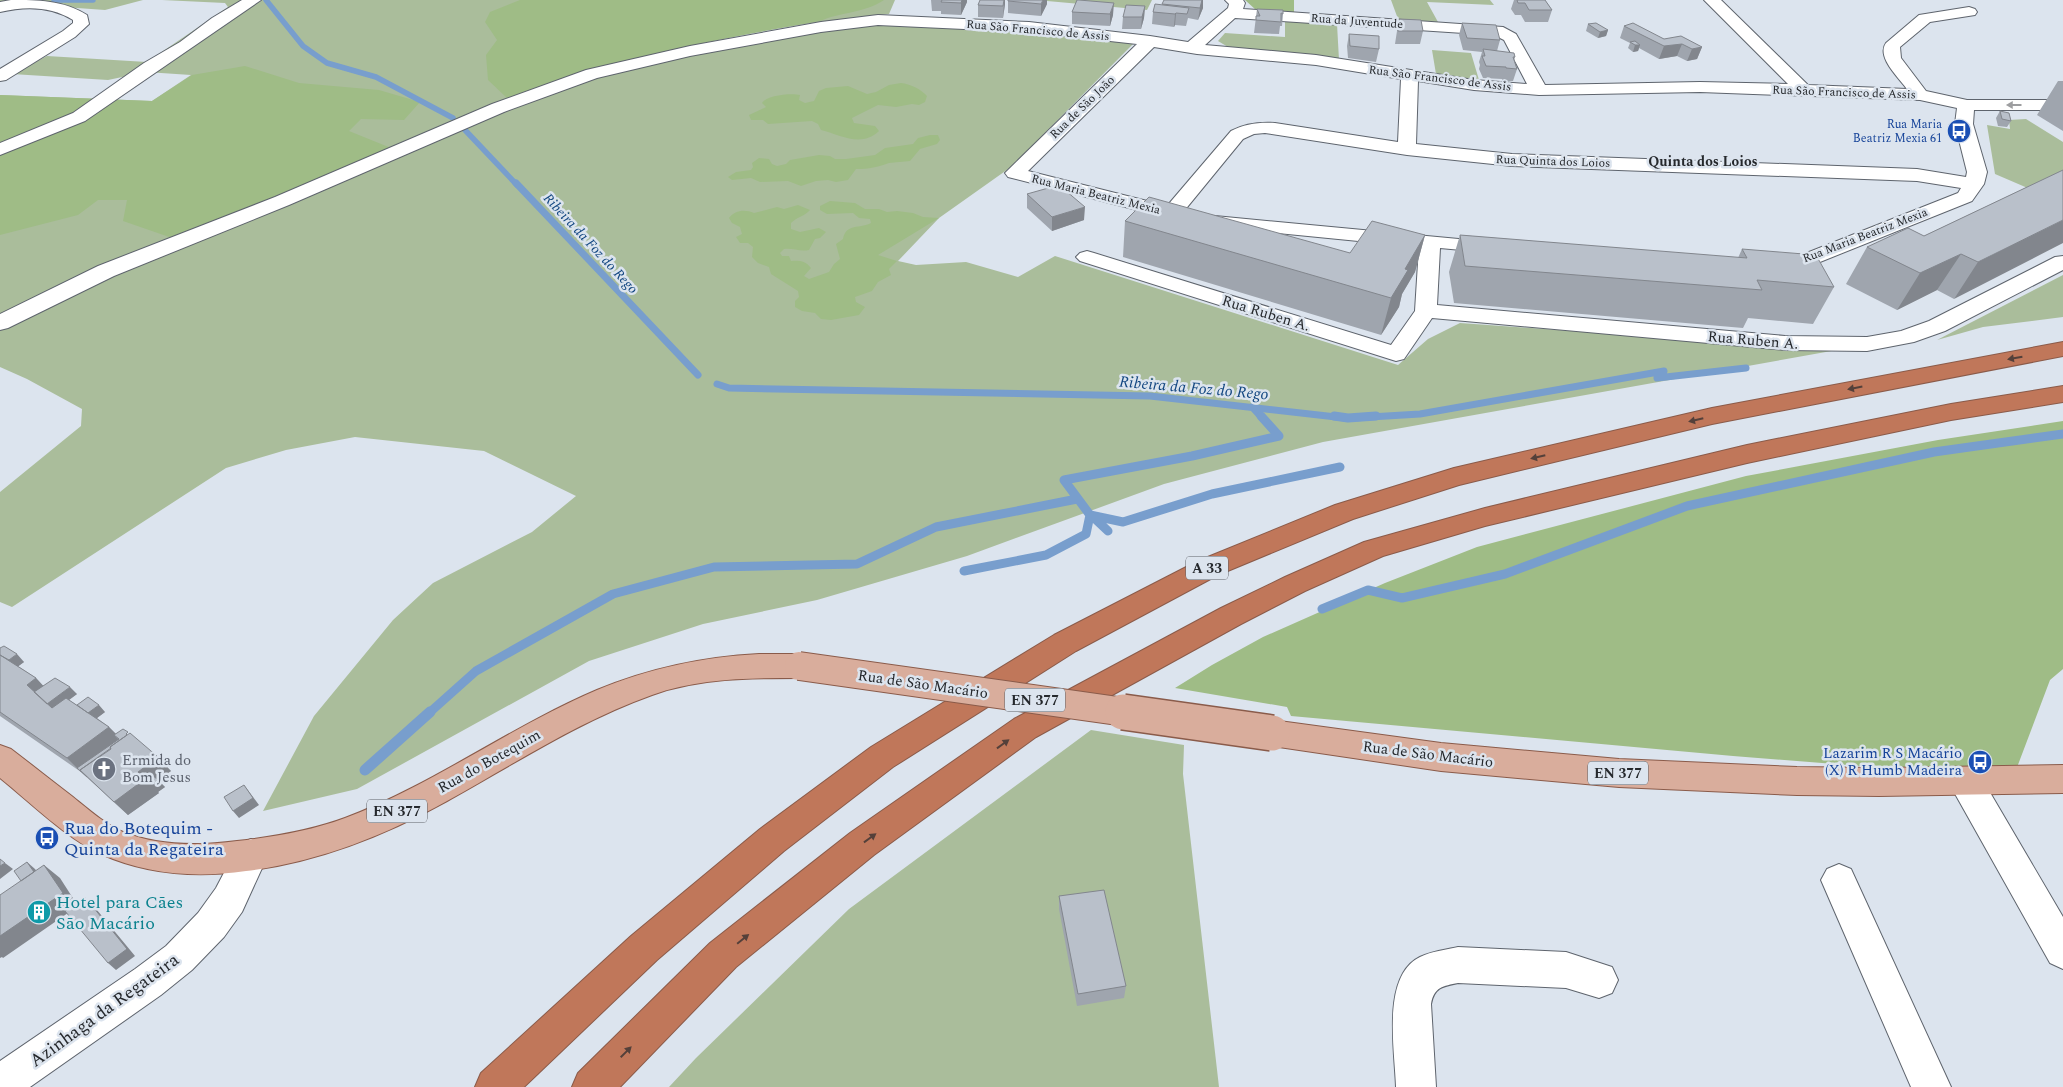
<svg xmlns="http://www.w3.org/2000/svg" width="2063" height="1087" viewBox="0 0 2063 1087" font-family="Spectral,serif">
	<style>
		.green { fill: #aabd9b }
		.forest { fill: #9fbc86 }
		.lines { fill: none; stroke-linecap: round; stroke-linejoin: round }
		.stream-far3 { stroke: #789ecd; stroke-width: 5.5 }
		.stream-far2 { stroke: #789ecd; stroke-width: 7 }
		.stream-far1 { stroke: #789ecd; stroke-width: 9 }
		.stream { stroke: #789ecd; stroke-width: 11 }
		.street-casing { stroke: #5e646d; stroke-width: 2 }
		.primary-casing { stroke: #8a5b4a; stroke-width: 2 }
		.highway-casing { stroke: #8a5b4a; stroke-width: 2 }
		.street { fill: #fff; fill-rule: evenodd }
		.primary { fill: #d9ad9c; fill-rule: evenodd }
		.highway { fill: #c0775a; fill-rule: evenodd }
		.primary-bridge-far1-casing { stroke: #8a5b4a; stroke-width: 30; stroke-linecap: butt }
		.primary-bridge-casing { stroke: #8a5b4a; stroke-width: 38; stroke-linecap: butt }
		.primary-bridge-far1 { stroke: #d9ad9c; stroke-width: 28 }
		.primary-bridge { stroke: #d9ad9c; stroke-width: 35 }
		.wall { fill: #9fa5ae }
		.shaded-wall { fill: #82868d }
		.building { fill: #b9c0ca; stroke: #82868d }
		.oneway { fill: #9d9ea0 }
		.oneway2 { fill: #54403a }
		.labels { text-anchor: middle; stroke-width: 5; stroke-linejoin: round; paint-order: stroke }
		.far-street-label { font-size: 12px; fill: #25282c; stroke: #dce4ee }
		.far-transit-label { font-size: 12px; fill: #164399; stroke: #dce4ee; text-anchor: end }
		.far-neighbourhood-label { font-size: 14px; font-weight: bold; fill: #25282c; stroke: #dce4ee }
		.far-water-label { font-size: 14px; font-style: italic; fill: #124680; stroke: #dce4ee }
		.shield { fill: #dce4ee; stroke: #5c6066; stroke-width: 1 }
		.shield-label { font-size: 14px; font-weight: bold; fill: #25282c }
		.street-label { font-size: 15px; fill: #25282c; stroke: #dce4ee }
		.transit-label { font-size: 15px; fill: #164399; stroke: #dce4ee; text-anchor: end }
		.worship-label { font-size: 15px; fill: #5b616d; stroke: #dce4ee; text-anchor: start }
		.water-label { font-size: 16px; font-style: italic; fill: #124680; stroke: #dce4ee }
		.near-transit-label { font-size: 18px; fill: #164399; stroke: #dce4ee; text-anchor: start }
		.near-culture-label { font-size: 18px; fill: #0d838f; stroke: #dce4ee; text-anchor: start }
		.near-street-label { font-size: 18px; fill: #25282c; stroke: #dce4ee }
	</style>
	<rect width="100%" height="100%" fill="#dce4ee"/>
	<path class="green" d="M0,0H143L105,10L8,3L0,4Z
		M162,0H895L889,14C801,23 712,36 626,59C599,67 573,76 546,84L0,318V95L152,101L191,75L146,72L108,80L12,74L47,56L147,62L228,7L225,3Z
		M1036,0H1152L1147,10Z
		M1391,0H1490L1494,5L1427,2L1438,22L1398,19Z
		M1285,20L1337,24L1339,60L1228,47L1218,41L1225,33L1285,37Z
		M903,24L1027,31L1135,42L1011,167L939,218L898,261L916,265L966,262L1018,277L1055,256L1398,365L1428,339L1460,323L1837,350L1323,442L1164,484L967,556L817,600L703,624L589,661L357,789L263,811L314,716L393,620L433,583L532,532L576,496L484,451L355,437L286,450L226,468L12,607L0,602V492L81,426L82,409L27,379L0,367V328L104,276L495,114L614,71L829,29Z
		M1432,50L1471,53L1479,80L1436,74Z
		M2026,119L2063,142V203L1995,174L1987,125L2010,129L2009,120Z
		M2063,275V317L1983,327L1937,340Z
		M1091,730L1184,745L1183,774L1219,1087H669L696,1058L849,909Z"/>
	<path class="forest" d="M520,0H884C865,13 841,12 820,21C714,40 608,59 508,99L488,80L486,55L497,40L485,22L490,12Z
		M1245,0H1294V13L1256,10Z
		M245,66L299,83L379,90L420,102L404,120L361,119L349,131L396,150L175,239L123,221L127,200H98L78,215L0,235V95L152,101L192,75Z
		M901,83C910,84 921,89 927,96L925,102L919,105L912,104L896,107L878,105L852,118L854,123L875,126L879,131C861,148 841,135 821,130L818,124L812,121L768,124L763,120H751L749,115L766,107L762,103C767,95 791,93 800,95L799,100L805,103L814,101L819,91L826,88L848,86L867,94L876,92L889,85Z
		M930,135H938L940,140L937,144L920,149L910,161C904,162 895,162 889,163C877,167 870,169 856,169L848,180L836,182L828,180L816,181L801,186L788,181L760,182L751,178L732,180L728,177L736,172L751,170L753,167L752,163L759,158L769,159L772,164L777,166L786,164L790,160L819,155L830,156L835,159H846L875,155L885,148L913,144L918,138Z
		M830,201L855,203L865,209H879L887,212L897,211L913,213L923,217L939,218L878,255L897,261L889,269L891,275L878,282L872,291L855,297L856,302L865,307L859,315L831,320L821,319L815,313L802,311L795,307V301L799,297L798,291L771,274L769,267L758,263L752,257L753,247L748,243H740L736,237L742,234L740,227L732,223L729,218C735,210 745,209 754,213L777,207L784,209L798,205L810,210C805,216 797,217 791,223V229L800,232L819,228L826,232L820,238L815,239L809,250C800,252 793,248 784,249L780,253L782,256H789L791,261C799,260 806,261 811,268L804,276L809,279L829,272L834,264L840,259L836,244L843,239C846,223 860,229 871,223L870,219L859,218L853,213L827,214L820,210V206Z
		M2063,421V669L2050,680L2013,778L1733,756L1291,716L1287,707L1175,688L1212,665L1263,637L1385,583L1477,547L1746,476L1938,440Z"/>
	<g class="lines">
		<path class="stream-far3" d="M54,0H93
			M266,0L303,46L327,63L376,77L453,118
			M465,130L517,185"/>
		<path class="stream-far2" d="M516,183L698,375
			M1657,378L1746,368
			M717,384L729,388L1150,396L1345,418
			M1252,407L1262,418
			M1353,418L1420,414L1664,371"/>
		<path class="stream-far1" d="M1261,416L1279,436L1192,456L1064,480L1090,515L1123,522L1212,494L1340,467
			M1334,416L1348,418L1376,416
			M1091,515L1108,531
			M964,571L1046,555L1086,534L1090,515
			M1322,609L1368,590L1402,598L1505,574L1687,506L1934,452L2063,434
			M429,713L476,671L613,594L714,567L857,564L936,527L1077,499"/>
		<path class="stream" d="M365,770L430,712"/>
		<g class="street-casing">
			<path id="street" d="M11,0C38,0 63,0 87,15L89,24L75,37L6,80L0,81V69L63,31L73,23V20C51,6 25,6 0,12V2Z
				M242,0H261L85,121L0,155V143L73,113L144,63L180,42L212,18Z
				M1225,0H1243L1245,3L1243,9L1503,27L1516,34L1545,85L1700,82L1788,84L1704,0H1721L1808,85L1907,89C1899,78 1876,57 1886,43L1919,15L1969,7L1975,9L1977,12L1975,15L1930,22L1900,47L1901,58L1926,91L1967,100H2063V110H1974L1973,124L1987,172L1984,184L1972,201L1815,264L1781,270L1773,269L1770,264L1773,259L1804,254L1958,193L1961,188L1917,181L1512,166L1407,155L1265,133L1254,134L1243,139L1184,211L1186,214L1183,218L1176,220L1008,177L1005,173L1137,44L1029,32L878,25L821,32L690,56L597,78L504,112L289,205L114,276L8,328L0,330V314L98,266L275,197L492,104L586,70L690,46L821,22L878,15L1029,22L1150,36L1188,42L1228,8L1229,4ZM1235,18L1494,35L1504,40L1527,84L1474,80L1316,55L1205,45ZM1154,47L1197,54L1316,65L1401,79L1398,142L1275,123C1259,122 1244,124 1231,131L1167,206L1028,171ZM1418,81L1474,90L1539,95L1700,92L1920,100L1957,108L1955,124L1967,172L1966,177L1917,169L1512,154L1416,144Z
				M1215,216L1501,243L1504,247L1501,251L1494,253L1440,248L1437,305L1785,336L1867,337L1901,331L1929,321L2055,257L2063,256V270L1945,331L1914,342L1867,351L1785,350L1432,318L1404,359L1396,361L1080,261L1076,257L1080,253L1087,251L1094,253L1391,345L1415,311L1419,247L1208,226L1205,222L1208,218Z
				M1966,768L1978,772L2063,917V969L2050,963L1954,792L1950,782L1954,772Z
				M251,839L263,844L268,855L242,912L224,937L192,970L161,995L30,1087H0V1061L135,969L166,946L198,913L216,888L239,844Z
				M1839,864L1851,869L1951,1087H1911L1821,880L1827,869Z
				M1458,947L1566,952L1612,967L1618,980L1612,993L1599,998L1566,988L1458,983C1443,986 1434,987 1431,1004L1436,1087H1396C1395,1051 1381,976 1420,957C1432,951 1445,950 1458,947Z"/>
		</g>
		<g class="primary-casing">
			<path id="primary" d="M759,654H799L810,658L814,666L810,674L799,678C750,678 699,678 652,695C579,721 514,764 447,801C384,836 318,862 246,871C196,878 148,875 101,854C67,839 30,802 0,778V745L11,749C32,765 52,781 73,797C89,810 105,824 123,832C158,846 200,846 237,841C273,837 310,831 345,818C433,785 510,727 597,690C650,668 702,657 759,654Z
				M1272,720L1441,743L1619,759L1797,767L1879,768L2063,765V793L1879,796L1797,795L1619,787L1441,771L1272,746L1261,742L1256,733L1261,724Z"/>
		</g>
		<g class="highway-casing">
			<path id="highway" d="M2063,342V356L1712,424L1459,485L1353,519L1218,575L1076,651L893,767L784,851L657,960L524,1087H475L481,1073L631,936L760,829L871,747L1054,635L1198,561L1335,505L1454,468L1712,408Z
				M2063,386V402L1951,420L1747,463L1485,526L1383,556L1305,591L1241,624L1036,737L874,855L736,967L620,1087H572L578,1073L710,943L850,833L1014,719L1221,608L1285,577L1364,542L1485,508L1747,445L1951,404Z"/>
		</g>
		<use href="#street" class="street"/>
		<use href="#primary" class="primary"/>
		<use href="#highway" class="highway"/>
		<g class="primary-bridge-far1-casing">
			<path id="primary-bridge-far1" d="M799,666L1132,713"/>
		</g>
		<g class="primary-bridge-casing">
			<path id="primary-bridge" d="M1123,712L1272,733"/>
		</g>
		<use href="#primary-bridge-far1" class="primary-bridge-far1"/>
		<use href="#primary-bridge" class="primary-bridge"/>
	</g>
	<path class="wall" d="M931,0H967V2L961,15L941,14V11H932Z
		M1077,0L1113,15L1110,26L1072,24V12Z
		M1164,0H1203V8L1198,20L1188,18L1186,26L1175,25L1174,27L1152,24L1153,12L1162,5Z
		M1514,0H1545L1552,10L1548,22H1525L1521,15H1515L1511,9Z
		M1008,1L1047,4L1041,16L1008,13Z
		M1005,4L1003,18L978,17V5Z
		M1145,6L1144,18L1141,29H1122L1123,17Z
		M1257,9L1283,14L1282,26H1280L1279,34L1254,33Z
		M1399,19L1423,31L1420,44H1395L1397,31Z
		M1462,23L1500,40L1497,51L1515,57L1514,61L1517,69L1513,81H1503L1502,79L1483,78L1479,69L1480,65L1479,62L1482,52L1463,50L1459,35Z
		M1588,24L1608,30L1606,36L1598,38L1586,31Z
		M1624,26L1664,39L1702,47L1697,59L1687,61L1677,56L1659,59L1639,48L1638,51L1633,52L1628,48L1630,43L1620,38Z
		M1349,34L1379,49L1376,62L1348,58L1347,46Z
		M2058,81H2063V131L2037,115Z
		M2000,111L2011,121L2007,127L1998,126L1996,118Z
		M2063,170L1954,299L1937,290L1897,310L1846,284L1867,247L1924,236Z
		M1027,194L1084,220L1052,231L1027,208Z
		M1125,221L1350,253L1425,235L1415,272L1402,294L1399,307L1381,335L1123,257Z
		M1460,235L1738,258L1742,249L1834,287L1813,324L1748,318L1743,328L1454,303L1449,272Z
		M0,648L24,662L18,666L36,678L43,686L77,694L69,700L77,705L105,712L97,718L109,727L116,734L171,771L158,780L165,787L158,792L159,793L128,815L81,772L0,716Z
		M1059,896L1126,986L1124,998L1077,1006L1059,909Z"/>
	<path class="shaded-wall" d="M962,0H967V2L961,15V3Z
		M1004,0H1005V4L1003,18Z
		M1043,0H1047V4L1041,16V4Z
		M1202,0H1203V8L1198,20L1200,8Z
		M1114,3L1113,15L1110,26V14Z
		M1145,6L1144,18L1141,29L1142,17Z
		M1176,13L1175,25L1174,27L1175,14Z
		M1608,30L1606,36L1598,38L1600,32Z
		M1682,44L1677,56L1659,59L1664,46Z
		M1635,45H1640L1638,51L1633,52Z
		M1702,47L1697,59L1687,61L1692,49Z
		M1085,207L1084,220L1052,231V217Z
		M2063,220V243L1954,299L1978,262Z
		M1425,235L1415,272L1402,294L1399,307L1381,335L1391,298L1405,269Z
		M1961,254L1937,290L1897,310L1920,273Z
		M17,654L24,662L16,668L8,661Z
		M36,678L50,693L41,699L27,685Z
		M70,687L77,694L54,711L47,704Z
		M99,705L105,712L93,721L86,714Z
		M109,727L123,741L114,735L121,742L81,772L67,758Z
		M158,757L171,771L158,780L165,787L158,792L159,793L128,815L114,802L138,772Z
		M244,785L259,805L239,818L233,811Z
		M27,862L35,869L45,882L24,884Z
		M5,863L13,869L0,879V866Z
		M44,865L60,878L78,906L3,958L2,957L0,958V936Z
		M85,897L92,904L135,956L116,970L108,963Z"/>
	<path class="building" d="M942,0H962L961,3L941,2Z
		M980,0H1004L1003,6L978,5Z
		M1008,0H1043L1041,4L1008,1Z
		M1077,0H1079L1114,3L1110,14L1072,12Z
		M1164,0H1202L1200,8L1162,4Z
		M1517,0H1545L1552,10H1529L1525,3H1518Z
		M1155,4L1189,8L1187,14L1176,13L1175,14L1153,12Z
		M1126,5L1145,6L1142,17H1123Z
		M1257,9L1283,10V14L1281,13V22L1256,20V16H1260Z
		M1399,19L1421,20L1423,31H1398V29H1401Z
		M1462,23L1496,25L1500,40L1467,38Z
		M1596,23L1608,30L1600,32L1588,24Z
		M1633,23L1664,39L1681,36L1702,47L1692,49L1682,44L1664,46L1624,26Z
		M1349,34L1379,36V49L1350,46Z
		M1635,41L1640,45H1635L1630,42Z
		M1483,49L1514,53L1515,57H1513L1517,69L1506,68V67L1486,66L1482,56H1485Z
		M2000,111L2009,113L2011,121L2002,119Z
		M2063,170V220L1978,262L1961,254L1920,273L1867,247L1908,228L1924,236Z
		M1059,185L1085,207L1052,217L1027,194Z
		M1149,197L1350,253L1372,221L1425,235L1405,269L1408,270L1391,298L1125,221Z
		M1460,235L1747,258L1742,249L1816,255L1834,287L1757,280L1762,290L1465,266Z
		M4,646L17,654L9,660L0,655V648Z
		M0,655L36,678L27,685L52,708L66,698L109,727L67,758L0,712Z
		M55,678L70,687L47,704L34,692Z
		M88,697L99,705L88,713L77,705Z
		M123,729L128,732L126,734L127,735L110,747L111,749L80,770L87,777L77,768L119,739L114,735Z
		M130,733L158,757L138,772L145,779L114,802L80,770L111,748L110,747Z
		M151,774L158,780L151,785L145,778Z
		M244,785L253,798L233,811L224,797Z
		M0,859L5,863L0,866Z
		M27,862L34,872L21,881L14,871Z
		M44,865L63,893L0,936V895Z
		M1104,890L1126,986L1078,994L1059,896Z
		M85,897L127,949L108,963L65,911Z"/>
	<defs><path id="oneway-solid" d="M-6-.8H1V-3.2L6.5 0L1 3.2V.8H-6Z" transform="scale(1.25)"/></defs>
	<use class="oneway" href="#oneway-solid" transform="translate(2014 105) rotate(180)"/>
	<g class="oneway2">
		<use href="#oneway-solid" transform="translate(2015 358) rotate(170)"/>
		<use href="#oneway-solid" transform="translate(1855 388) rotate(169)"/>
		<use href="#oneway-solid" transform="translate(1696 420) rotate(167)"/>
		<use href="#oneway-solid" transform="translate(1538 457) rotate(167)"/>
		<use href="#oneway-solid" transform="translate(1003 744) rotate(-36)"/>
		<use href="#oneway-solid" transform="translate(870 838) rotate(-36)"/>
		<use href="#oneway-solid" transform="translate(743 939) rotate(-39)"/>
		<use href="#oneway-solid" transform="translate(626 1052) rotate(-45)"/>
	</g>
	<defs>
		<g id="bus-disc" transform="scale(1.25)"><circle r="9.5" fill="#1a4fb4" stroke="#dce4ee"/><path d="M-5-6H5V4H4V6H2V4H-2V6H-4V4H-5ZM-3.5-4V0h7V-4ZM-3.5 1.2v1.5H-2V1.2ZM2 1.2v1.5H3.5V1.2Z" fill="#fff"/></g>
		<g id="church-disc" transform="scale(1.25)"><circle r="9.5" fill="#6b7280" stroke="#dce4ee"/><path d="M-1.2-6h2.4v3.5h3.3v2.4h-3.3V6h-2.4V-.1h-3.3v-2.4h3.3Z" fill="#fff"/></g>
		<g id="building-disc" transform="scale(1.25)"><circle r="9.5" fill="#0f9aa8" stroke="#dce4ee"/><path d="M-4-6H4V6H1V3H-1V6H-4ZM-2.5-4.3h1.7v1.8h-1.7ZM.8-4.3h1.7v1.8H.8ZM-2.5-1h1.7V.8h-1.7ZM.8-1h1.7V.8H.8Z" fill="#fff"/></g>
	</defs>
	<g fill-rule="evenodd">
		<use href="#bus-disc" x="1959" y="131"/>
		<use href="#bus-disc" x="1980" y="762"/>
		<use href="#church-disc" x="104" y="769"/>
		<use href="#bus-disc" x="47" y="838"/>
		<use href="#building-disc" x="39" y="912"/>
	</g>
	<g class="labels">
		<g class="far-street-label">
			<text transform="translate(1357 21) rotate(4)" y="4">Rua da Juventude</text>
			<text transform="translate(1038 30) rotate(5)" y="4">Rua São Francisco de Assis</text>
			<text transform="translate(1440 78) rotate(7)" y="4">Rua São Francisco de Assis</text>
			<text transform="translate(1844 92) rotate(2)" y="4">Rua São Francisco de Assis</text>
			<text transform="translate(1082 107) rotate(-44)" y="4">Rua de São João</text>
			<text transform="translate(1553 161) rotate(2)" y="4">Rua Quinta dos Loios</text>
			<text transform="translate(1096 194) rotate(14)" y="4">Rua Maria Beatriz Mexia</text>
			<text transform="translate(1865 235) rotate(-21)" y="4">Rua Maria Beatriz Mexia</text>
		</g>
		<g class="far-transit-label">
			<text x="1942" y="128">Rua Maria<tspan x="1942" dy="14">Beatriz Mexia 61</tspan></text>
		</g>
		<g class="far-neighbourhood-label">
			<text x="1703" y="166">Quinta dos Loios</text>
		</g>
		<g class="far-water-label">
			<text transform="translate(591 243) rotate(47)" y="5">Ribeira da Foz do Rego</text>
		</g>
		<g class="shield">
			<rect x="1186" y="556.5" width="42" height="23" rx="4"/>
			<rect x="1005" y="688.5" width="60" height="23" rx="4"/>
			<rect x="1588" y="761.5" width="60" height="23" rx="4"/>
			<rect x="367" y="799.5" width="60" height="23" rx="4"/>
		</g>
		<g class="shield-label">
			<text x="1207" y="573">A 33</text>
			<text x="1035" y="705">EN 377</text>
			<text x="1618" y="778">EN 377</text>
			<text x="397" y="816">EN 377</text>
		</g>
		<g class="street-label">
			<text transform="translate(1266 313) rotate(17)" y="5">Rua Ruben A.</text>
			<text transform="translate(1753 340) rotate(5)" y="5">Rua Ruben A.</text>
			<text transform="translate(923 684) rotate(8)" y="5">Rua de São Macário</text>
			<text transform="translate(1428 754) rotate(7)" y="5">Rua de São Macário</text>
			<text transform="translate(489 761) rotate(-29)" y="5">Rua do Botequim</text>
		</g>
		<g class="transit-label">
			<text x="1962" y="758">Lazarim R S Macário<tspan x="1962" dy="17">(X) R Humb Madeira</tspan></text>
		</g>
		<g class="worship-label">
			<text x="122" y="765">Ermida do<tspan x="122" dy="17">Bom Jesus</tspan></text>
		</g>
		<g class="water-label">
			<text transform="translate(1194 387) rotate(5)" y="6">Ribeira da Foz do Rego</text>
		</g>
		<g class="near-transit-label">
			<text x="64" y="834">Rua do Botequim -<tspan x="64" dy="21">Quinta da Regateira</tspan></text>
		</g>
		<g class="near-culture-label">
			<text x="56" y="908">Hotel para Cães<tspan x="56" dy="21">São Macário</tspan></text>
		</g>
		<g class="near-street-label">
			<text transform="translate(104 1010) rotate(-36)" y="6">Azinhaga da Regateira</text>
		</g>
	</g>
</svg>
